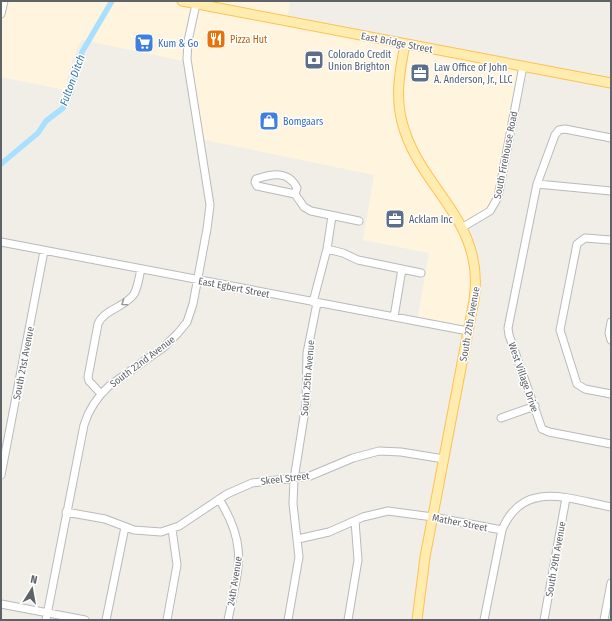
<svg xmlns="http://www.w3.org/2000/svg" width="612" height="621" viewBox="0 0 612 621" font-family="'Fira Sans Condensed',sans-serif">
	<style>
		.commercial { fill: #fff5de }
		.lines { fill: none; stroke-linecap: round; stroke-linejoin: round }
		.canal { stroke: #a9e0ff; stroke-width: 5.5 }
		.minor-casing { stroke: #b7babe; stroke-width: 9 }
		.major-casing { stroke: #fdc154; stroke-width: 11 }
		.minor { stroke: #fff; stroke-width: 7 }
		.major { stroke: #ffecae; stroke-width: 9 }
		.oneway { stroke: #969a9d }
		.labels { text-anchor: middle; stroke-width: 3; stroke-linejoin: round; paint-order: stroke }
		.food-label { font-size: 10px; fill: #c56008; stroke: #fff; text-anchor: start }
		.street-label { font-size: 10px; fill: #5e6368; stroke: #fff }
		.shop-label { font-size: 10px; fill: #366cbe; stroke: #fff; text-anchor: start }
		.service-label { font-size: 10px; fill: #4e5e75; stroke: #fff; text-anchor: start }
		.water-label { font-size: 11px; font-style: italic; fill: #3777a8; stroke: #fff }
	</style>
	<rect width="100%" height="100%" fill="#f1eee7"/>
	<path class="commercial" d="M1,1H182L211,6L212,1H290L287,21L523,66L496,203L463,228L473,253L468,331L417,321L429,253L363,240L374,175L200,139L188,62L82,40L78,46L70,67L65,90L1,77Z"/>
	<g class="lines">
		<path class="canal" d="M1,164L38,133L46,121L63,108L71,92L82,52L112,1"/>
		<g class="minor-casing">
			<path id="minor" d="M1,14L4,1
				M611,138L565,129L559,130L555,135L537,184L508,328L509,335L542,429L549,432L611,444
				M537,184L611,191
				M295,194L297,188C288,170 272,174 256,179L255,182L257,186L295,194L304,207L311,211L359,221
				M463,227L490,211L498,197L523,66
				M611,240L585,238L577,244L560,330L577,384L585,389L611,394
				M1,242L468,331
				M327,249L343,253L358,260L421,273
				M313,302L327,249L332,216
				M394,317L402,269
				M611,322L609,333L611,340
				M101,394L89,381L88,377L98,324C104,309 126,307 134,294C138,287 139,277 141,269
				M501,418L535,406
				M1,475L44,251
				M219,499C249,547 238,569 228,620
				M66,512L105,519L134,530L161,532L179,526L227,494L252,483L310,476L353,458L379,451L401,452L444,459
				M298,539L329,532L363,517L388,511L433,517L502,530
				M1,604L85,620
				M46,620L84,425C89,409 97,397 109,386L164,347L178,333L187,322L193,304L207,229L210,205L187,59L188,41L196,4
				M106,620L125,527
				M167,620L177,565L172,529
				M288,620L299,557L293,504L294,479L306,404L307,353L317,303
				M348,620L358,560L355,521
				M484,620L502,530C523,479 569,499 611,507
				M544,620L566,498
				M604,620L611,583"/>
		</g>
		<g class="major-casing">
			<path id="major" d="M182,1L611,83
				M405,44C400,70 395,95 402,122C419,189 486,220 474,300L425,557L417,620"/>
		</g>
		<use href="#minor" class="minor"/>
		<use href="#major" class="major"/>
	</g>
	<defs><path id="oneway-chevron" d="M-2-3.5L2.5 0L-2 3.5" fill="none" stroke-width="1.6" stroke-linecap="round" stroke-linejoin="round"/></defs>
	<use class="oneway" href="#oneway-chevron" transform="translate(124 303) rotate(145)"/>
	<defs>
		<g id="restaurant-square" transform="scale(1)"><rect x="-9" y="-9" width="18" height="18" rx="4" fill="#e8710a" stroke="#fff"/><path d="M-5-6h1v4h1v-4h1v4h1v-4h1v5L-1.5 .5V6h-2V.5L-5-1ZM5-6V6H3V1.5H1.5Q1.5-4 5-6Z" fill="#fff"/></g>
		<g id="supermarket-square" transform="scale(1)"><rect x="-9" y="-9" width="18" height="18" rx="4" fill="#3f7fe0" stroke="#fff"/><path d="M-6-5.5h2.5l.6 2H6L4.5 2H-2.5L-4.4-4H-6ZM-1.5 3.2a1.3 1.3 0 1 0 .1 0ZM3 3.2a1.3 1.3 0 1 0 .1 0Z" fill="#fff"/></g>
		<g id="bank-square" transform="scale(1)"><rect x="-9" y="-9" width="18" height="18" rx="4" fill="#5c6f8a" stroke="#fff"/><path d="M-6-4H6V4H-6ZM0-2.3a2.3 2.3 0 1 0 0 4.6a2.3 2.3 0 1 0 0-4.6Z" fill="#fff"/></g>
		<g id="office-square" transform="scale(1)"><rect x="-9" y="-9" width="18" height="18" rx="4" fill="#5c6f8a" stroke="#fff"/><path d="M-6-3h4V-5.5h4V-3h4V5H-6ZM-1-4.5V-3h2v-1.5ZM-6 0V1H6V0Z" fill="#fff"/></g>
		<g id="shop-square" transform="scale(1)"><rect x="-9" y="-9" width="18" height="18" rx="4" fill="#3f7fe0" stroke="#fff"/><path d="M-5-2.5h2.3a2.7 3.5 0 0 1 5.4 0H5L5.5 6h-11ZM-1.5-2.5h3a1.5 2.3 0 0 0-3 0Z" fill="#fff"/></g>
	</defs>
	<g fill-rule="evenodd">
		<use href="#restaurant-square" x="216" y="39"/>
		<use href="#supermarket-square" x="144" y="43"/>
		<use href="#bank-square" x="314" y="60"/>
		<use href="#office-square" x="420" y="73"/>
		<use href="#shop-square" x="269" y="121"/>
		<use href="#office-square" x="395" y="219"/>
	</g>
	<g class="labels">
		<g class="food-label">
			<text x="230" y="43">Pizza Hut</text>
		</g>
		<g class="street-label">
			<text transform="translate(397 42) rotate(11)" y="4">East Bridge Street</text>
			<text transform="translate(505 155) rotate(-79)" y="4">South Firehouse Road</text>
			<text transform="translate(234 287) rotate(11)" y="4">East Egbert Street</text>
			<text transform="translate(469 324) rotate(-80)" y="4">South 27th Avenue</text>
			<text transform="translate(142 361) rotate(-37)" y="4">South 22nd Avenue</text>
			<text transform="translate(23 363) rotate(-79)" y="4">South 21st Avenue</text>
			<text transform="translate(524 377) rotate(71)" y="4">West Village Drive</text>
			<text transform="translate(307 378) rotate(-85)" y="4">South 25th Avenue</text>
			<text transform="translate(285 478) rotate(-7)" y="4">Skeel Street</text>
			<text transform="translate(460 522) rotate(11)" y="4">Mather Street</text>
			<text transform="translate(555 559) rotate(-80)" y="4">South 29th Avenue</text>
			<text transform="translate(234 581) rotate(-81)" y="4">24th Avenue</text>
		</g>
		<g class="shop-label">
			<text x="158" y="47">Kum &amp; Go</text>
			<text x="283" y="125">Bomgaars</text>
		</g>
		<g class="service-label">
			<text x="328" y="58">Colorado Credit<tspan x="328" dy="12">Union Brighton</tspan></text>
			<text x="434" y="71">Law Office of John<tspan x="434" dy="12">A. Anderson, Jr., LLC</tspan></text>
			<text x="409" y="223">Acklam Inc</text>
		</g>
		<g class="water-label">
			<text transform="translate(72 80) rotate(-70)" y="4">Fulton Ditch</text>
		</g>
	</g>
	<rect width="612" height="621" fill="none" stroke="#5e6368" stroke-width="4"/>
	<g transform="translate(32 589) rotate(11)" stroke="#ffffff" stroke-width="3" paint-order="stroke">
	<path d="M0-3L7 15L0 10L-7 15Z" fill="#5e6368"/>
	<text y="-6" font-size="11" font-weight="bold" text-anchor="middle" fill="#5e6368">N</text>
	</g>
</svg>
